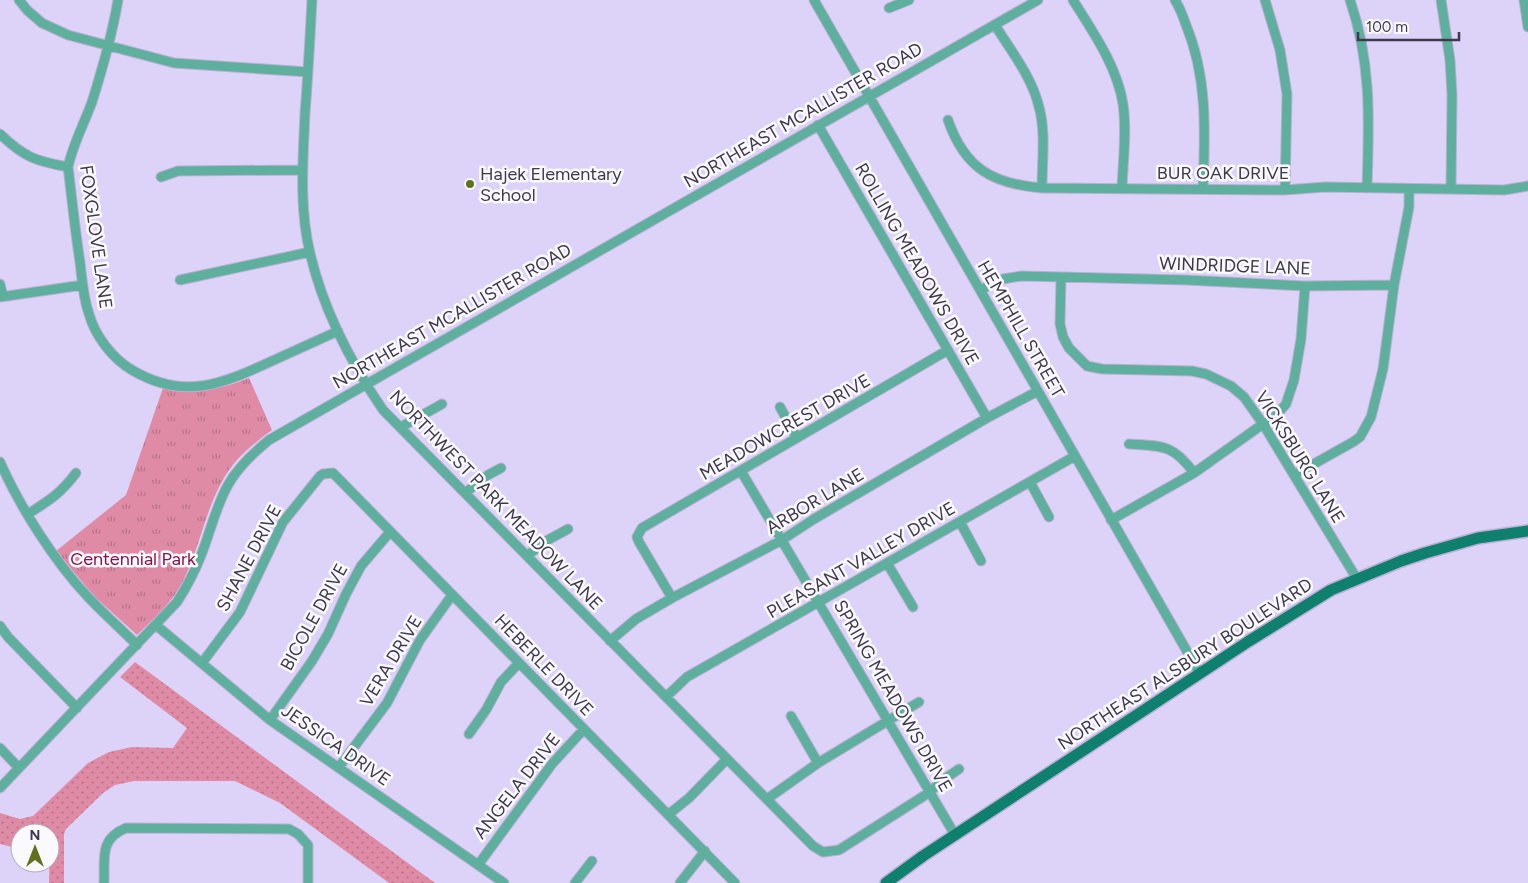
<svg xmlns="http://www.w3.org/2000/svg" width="1528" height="883" viewBox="0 0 1528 883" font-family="Figtree,sans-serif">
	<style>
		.grass { fill: url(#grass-dots) }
		.park { fill: url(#park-tufts) }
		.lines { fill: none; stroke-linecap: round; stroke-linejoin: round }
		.minor-casing { stroke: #bab0d2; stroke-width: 11 }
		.major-casing { stroke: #bab0d2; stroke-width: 14 }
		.minor { stroke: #5faf9f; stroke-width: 9 }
		.major { stroke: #0f7f6e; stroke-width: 11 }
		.poi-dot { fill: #61701c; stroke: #faf9fe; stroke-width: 2 }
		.labels { text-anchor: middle; stroke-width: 5; stroke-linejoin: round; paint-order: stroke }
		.street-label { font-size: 18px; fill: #3f394c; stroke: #faf9fe }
		.poi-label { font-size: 18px; fill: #3f394c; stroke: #faf9fe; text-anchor: start }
		.park-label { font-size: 18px; fill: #89144a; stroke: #faf9fe }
	</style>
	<defs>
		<pattern id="grass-dots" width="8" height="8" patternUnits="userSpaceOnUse" patternTransform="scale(1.25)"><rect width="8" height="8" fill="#e08ba6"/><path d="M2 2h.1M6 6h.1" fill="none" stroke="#b77389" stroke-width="1.8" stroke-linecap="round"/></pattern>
		<pattern id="park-tufts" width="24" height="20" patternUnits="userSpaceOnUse" patternTransform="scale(1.25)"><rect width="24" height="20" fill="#e08ba6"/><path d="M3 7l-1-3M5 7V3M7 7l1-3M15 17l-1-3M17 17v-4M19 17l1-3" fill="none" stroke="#b77389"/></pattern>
	</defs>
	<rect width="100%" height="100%" fill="#ddd2f8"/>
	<path class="grass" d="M135,662L435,883H389L280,803L235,781H134L115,785L103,793L66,829L64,834V883H49L50,833H20V849L0,844V813L20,819L33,816L88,763L109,752L132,747L173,748L187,728L120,677Z"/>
	<path class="park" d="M249,378L272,430C257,441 243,452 232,466C206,500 202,545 182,583C172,603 153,619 137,635L94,596L56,551L126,495L163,388C197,392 217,391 249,378Z"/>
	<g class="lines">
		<g class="minor-casing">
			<path id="minor" d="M19,0L27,10L42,23L68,35L174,63L308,72
				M118,0C112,36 103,67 92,102C84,124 73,144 68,167C72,199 75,230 80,262C82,279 83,297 89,314C95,336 113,359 132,370C184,401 222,384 272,361C294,351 316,341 338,331
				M312,0C310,38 308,76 305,113C303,160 299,208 310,253C323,309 351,363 383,410L813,846L823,852L839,850L930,792L943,780L959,769
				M814,0L1200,674
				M1073,0C1093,32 1117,66 1123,104C1127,131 1123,161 1122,188
				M1175,0C1180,8 1183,16 1186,25C1208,78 1205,133 1203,189
				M1265,0L1280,50L1287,94L1285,190
				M1350,0C1372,64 1369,122 1367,188
				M1441,0L1450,60L1452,95L1451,189
				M1524,0L1528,27
				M889,8L909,0
				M995,25C1011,51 1032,77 1039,107C1046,132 1042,161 1042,188
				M948,120C965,169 993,184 1042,188L1285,190L1325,187L1504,190L1528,186
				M818,125L987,418
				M0,134C24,157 35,161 68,167
				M161,177L178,171L302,170
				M1061,277L1060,324L1063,337L1069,348L1087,366L1102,369L1192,371L1206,374L1231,386L1244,397L1263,424L1357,579
				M180,280L310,252
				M0,284L3,296
				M980,290L1003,279L1021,276L1186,280L1305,286L1394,285
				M0,297L83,285
				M780,407L797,438
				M401,427L442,404
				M1129,444C1162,446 1173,444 1194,473
				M0,462C20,507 54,561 88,597C103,613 121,629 137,645
				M741,471L955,835
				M1294,475L1353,442L1360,437L1371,417L1383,369L1394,285L1409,207V189
				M1030,482L1049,517
				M465,493L488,475L501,468
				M28,514C50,500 60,494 76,473
				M1111,520L1194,473L1263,424L1273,419L1286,404L1294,380L1301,339L1305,286
				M960,522L981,561
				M527,556L546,541L568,529
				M887,563L913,607
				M672,598L639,542L637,537L642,528L948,350
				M0,626L8,637L77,708
				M157,626L270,720L504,883
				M610,641L636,619L672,598L782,540L814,519L987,418L1038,391
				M202,663L240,612L283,522L320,476L323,474L333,473L735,883
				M666,697L687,677L1075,456
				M791,716L818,763
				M270,720L312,661L328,634L346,594L361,566L390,532
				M469,734L486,710L501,682L519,663
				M0,748L19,768
				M339,767L387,703L420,640L452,595
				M0,788L177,602C186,588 194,573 200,558C210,534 215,508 228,485C238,467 253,453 269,440L1038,0
				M767,799L818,763L919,702
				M669,814L689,798L727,759
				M478,865L552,764L584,729
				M104,883C105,858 99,839 126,828L289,829L298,834L308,845V883
				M575,883L592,861
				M680,883L705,851"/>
		</g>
		<g class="major-casing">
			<path id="major" d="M886,883L923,856L1249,641L1331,590L1401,561L1425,553L1478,538L1528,531"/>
		</g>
		<use href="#minor" class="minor"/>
		<use href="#major" class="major"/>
	</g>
	<circle class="poi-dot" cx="470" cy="184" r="5"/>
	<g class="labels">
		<g class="street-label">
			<text transform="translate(803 115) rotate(-30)" y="6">NORTHEAST MCALLISTER ROAD</text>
			<text x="1223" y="179">BUR OAK DRIVE</text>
			<text transform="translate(96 237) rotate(82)" y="6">FOXGLOVE LANE</text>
			<text transform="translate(917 264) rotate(60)" y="6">ROLLING MEADOWS DRIVE</text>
			<text transform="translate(1235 266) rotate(2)" y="6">WINDRIDGE LANE</text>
			<text transform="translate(452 316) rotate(-30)" y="6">NORTHEAST MCALLISTER ROAD</text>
			<text transform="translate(1021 329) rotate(60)" y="6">HEMPHILL STREET</text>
			<text transform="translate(785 427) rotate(-30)" y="6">MEADOWCREST DRIVE</text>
			<text transform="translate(1300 457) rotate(58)" y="6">VICKSBURG LANE</text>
			<text transform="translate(496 500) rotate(46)" y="6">NORTHWEST PARK MEADOW LANE</text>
			<text transform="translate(815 501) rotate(-31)" y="6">ARBOR LANE</text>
			<text transform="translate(249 558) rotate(-62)" y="6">SHANE DRIVE</text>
			<text transform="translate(861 560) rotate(-30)" y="6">PLEASANT VALLEY DRIVE</text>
			<text transform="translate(314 617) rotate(-61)" y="6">BICOLE DRIVE</text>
			<text transform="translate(391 661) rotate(-59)" y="6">VERA DRIVE</text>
			<text transform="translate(1185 664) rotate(-33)" y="6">NORTHEAST ALSBURY BOULEVARD</text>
			<text transform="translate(544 665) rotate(46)" y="6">HEBERLE DRIVE</text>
			<text transform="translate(893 696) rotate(60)" y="6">SPRING MEADOWS DRIVE</text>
			<text transform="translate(336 745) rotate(35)" y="6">JESSICA DRIVE</text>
			<text transform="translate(517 786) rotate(-52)" y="6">ANGELA DRIVE</text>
		</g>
		<g class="poi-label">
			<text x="480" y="180">Hajek Elementary<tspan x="480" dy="21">School</tspan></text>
		</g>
		<g class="park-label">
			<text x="133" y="565">Centennial Park</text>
		</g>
	</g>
	<g transform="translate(35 848)"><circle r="24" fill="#faf9fe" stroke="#afacb7"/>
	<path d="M0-4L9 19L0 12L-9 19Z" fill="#61701c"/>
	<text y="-8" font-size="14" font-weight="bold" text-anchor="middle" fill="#3f394c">N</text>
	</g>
	<path d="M1358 32v8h101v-8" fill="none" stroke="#3f394c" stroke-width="2.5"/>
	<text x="1366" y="32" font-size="15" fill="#3f394c" stroke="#faf9fe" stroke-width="4" paint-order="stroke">100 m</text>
</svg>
